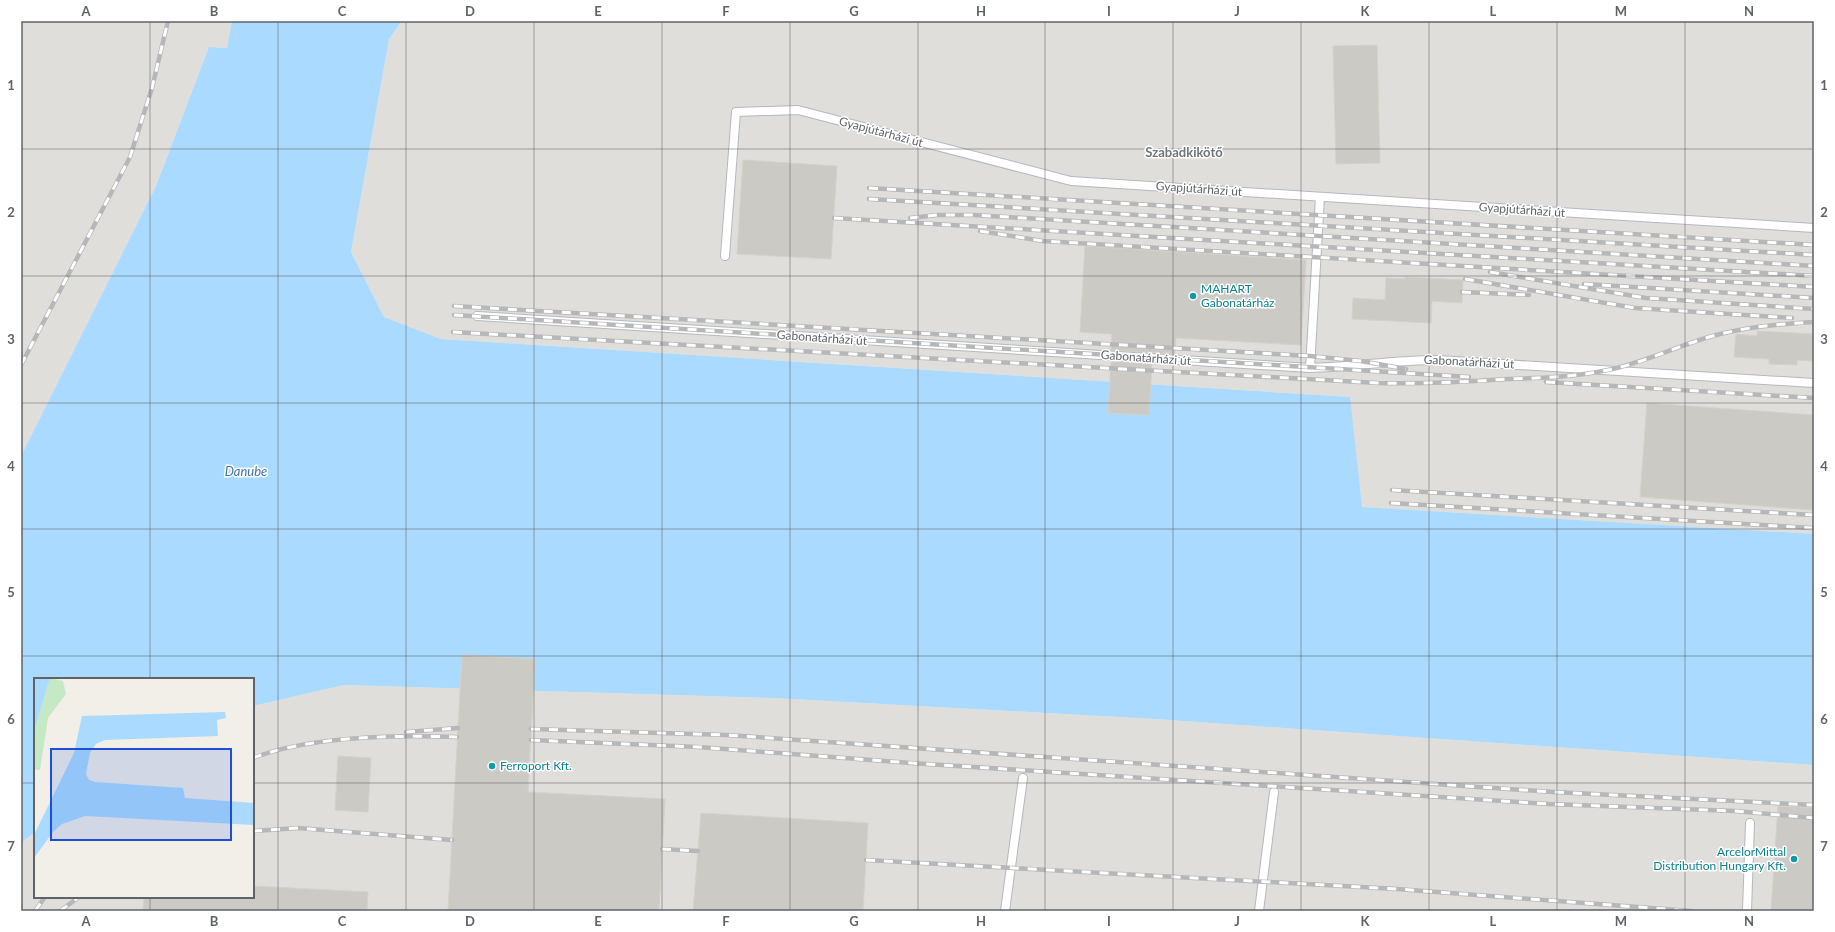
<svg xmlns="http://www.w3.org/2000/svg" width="1835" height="932" viewBox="0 0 1835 932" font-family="Lato,sans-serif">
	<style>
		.industrial { fill: #e0deda }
		.water { fill: #aadaff }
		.building { fill: #cccac5; stroke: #d6d1c6 }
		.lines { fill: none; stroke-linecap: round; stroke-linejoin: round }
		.lane-casing { stroke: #b5b8bc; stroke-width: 10 }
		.lane { stroke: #fff; stroke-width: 8 }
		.rail-casing { stroke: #b6b7b8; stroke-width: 4.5 }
		.rail { stroke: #fff; stroke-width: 3; stroke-dasharray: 9; stroke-linecap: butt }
		.grid { fill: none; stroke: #5f6368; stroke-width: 1; stroke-opacity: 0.55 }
		.culture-dot { fill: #0f9aa8; stroke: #fff; stroke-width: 1.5 }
		.labels { text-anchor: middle; stroke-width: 3; stroke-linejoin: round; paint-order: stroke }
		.street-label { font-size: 12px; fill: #5f6368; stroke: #fff }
		.culture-label { font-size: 12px; fill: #0d838f; stroke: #fff; text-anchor: start }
		.neighbourhood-label { font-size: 13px; font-weight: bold; fill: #70757a; stroke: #fff }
		.water-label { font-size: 13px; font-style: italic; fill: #4174aa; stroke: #fff }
		.view { fill: #1d4ed8; fill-opacity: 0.15; stroke: #1d4ed8; stroke-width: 2 }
		.inset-edge { fill: none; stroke: #5f6368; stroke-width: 2 }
		.neatline { fill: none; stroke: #5f6368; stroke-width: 1.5 }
		.grid-label { font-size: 13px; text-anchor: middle; font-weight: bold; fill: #5f6368 }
	</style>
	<rect width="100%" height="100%" fill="#f1efe8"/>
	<path class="industrial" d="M21,21H232L227,48L209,47L156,186L21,456Z
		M402,21H1814V534L1361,507L1349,397L441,339L384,317L351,252L389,39Z
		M344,685L773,698L1155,719L1814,765V911H21V843L35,832V897H253V706Z"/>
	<path class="water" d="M232,21H402L389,39L351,252L384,317L441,339L1350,397L1362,507L1814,534V765L1155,719L773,698L344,685L253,706V679H35V832L21,843V456L156,186L209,47L227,48Z"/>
	<path class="building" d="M1377,45L1380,163L1336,164L1333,46Z
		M743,160L837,166L831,259L737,254Z
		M1085,246L1306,260L1301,345L1176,338L1175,354L1111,350L1112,334L1080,332Z
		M1405,277L1463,280L1462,303L1432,301L1431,323L1352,319L1353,298L1385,300L1386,278L1405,279Z
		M1757,331L1814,334V361L1797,360V365L1769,364V359L1734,357L1736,334L1757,336Z
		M1111,361L1152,364L1149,415L1108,413Z
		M1647,403L1814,415V510L1640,497Z
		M462,655L535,659L528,792L665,799L659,911H448Z
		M338,756L371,758L368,812L335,810Z
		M1778,806L1814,808V911H1771Z
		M701,813L868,823L863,911H693Z
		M253,886L368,892L367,911H143L144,897H253Z"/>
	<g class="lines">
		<g class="lane-casing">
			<path id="lane" d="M725,256L736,112L798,110L1071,181L1814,228
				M477,316L1310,368C1352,367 1395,360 1438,360L1814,383
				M1310,368L1320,197
				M1005,911L1023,778
				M1259,911L1274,792
				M1747,911L1750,823"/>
		</g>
		<use href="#lane" class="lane"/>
		<g class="rail-casing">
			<path id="rail" d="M869,188L1814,245
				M869,199L1814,255
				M834,218L1814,276
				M910,218L937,215H974L1814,266
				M980,231L1043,241L1814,287
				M1490,272L1646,298L1814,309
				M1465,279L1635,308L1792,318
				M1584,284L1814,298
				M1462,292L1529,295
				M454,306L1310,356L1361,361L1406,369
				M454,315L1469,377
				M453,332L1378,383C1422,384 1465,382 1508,379C1542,378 1575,377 1608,370C1643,363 1675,347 1709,337C1744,327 1778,324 1814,322
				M21,365L130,157L152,88L168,21
				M1546,382L1814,398
				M1392,490L1813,515
				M1391,503L1812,528
				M531,729L726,735L1553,792L1814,805
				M406,732L458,728
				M531,740L698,747L911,763L1549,804L1735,811L1814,818
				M253,758C310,736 396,735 457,737
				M253,831L298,828L452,840
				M662,849L698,851
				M866,860L1397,889L1691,911
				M35,911L45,897
				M60,911L79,897"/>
		</g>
		<use href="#rail" class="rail"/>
	</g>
	<path class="grid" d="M150,21V679M278,21V911M406,21V911M534,21V911M662,21V911M790,21V911M918,21V911M1045,21V911M1173,21V911M1301,21V911M1429,21V911M1557,21V911M1685,21V911M21,149H1814M21,276H1814M21,403H1814M21,529H1814M21,656H1814M21,783H35M253,783H1814M150,897V911"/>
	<g class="culture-dot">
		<circle cx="1193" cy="296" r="4"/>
		<circle cx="492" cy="766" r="4"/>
		<circle cx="1794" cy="859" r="4"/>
	</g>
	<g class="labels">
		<g class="street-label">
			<text transform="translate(881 132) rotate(15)" y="4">Gyapjútárházi út</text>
			<text transform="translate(1199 189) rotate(4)" y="4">Gyapjútárházi út</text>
			<text transform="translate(1522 210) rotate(4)" y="4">Gyapjútárházi út</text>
			<text transform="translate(822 338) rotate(4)" y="4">Gabonatárházi út</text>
			<text transform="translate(1146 358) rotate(4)" y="4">Gabonatárházi út</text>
			<text transform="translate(1469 362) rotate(3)" y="4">Gabonatárházi út</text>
		</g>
		<g class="culture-label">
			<text x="1201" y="293">MAHART<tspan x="1201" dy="14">Gabonatárház</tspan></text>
			<text x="500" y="770">Ferroport Kft.</text>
			<text x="1786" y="856" text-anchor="end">ArcelorMittal<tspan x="1786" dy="14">Distribution Hungary Kft.</tspan></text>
		</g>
		<g class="neighbourhood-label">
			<text x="1184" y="157">Szabadkikötő</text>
		</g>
		<g class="water-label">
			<text x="246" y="476">Danube</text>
		</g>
	</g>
	<g transform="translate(34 678)">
		<rect width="220" height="220" fill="#f1efe8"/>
		<path d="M16,0L29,3L32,16L14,40L6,92L0,91V54Z" fill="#c5e8c5"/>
		<path d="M0,0H16L0,54ZM191,34L192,40L183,42L184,58L71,62L62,66L56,75L52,96L55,102L61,104L149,110L151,120L220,125V147L51,138L28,146L19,154L0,180V157L40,75L48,38Z" fill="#aadaff"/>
		<path class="view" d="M17,71H197V162H17Z"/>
		<rect width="220" height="220" class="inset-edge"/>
	</g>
	<rect width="1835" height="932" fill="none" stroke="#ffffff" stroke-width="44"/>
	<rect x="22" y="22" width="1791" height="888" class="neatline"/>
	<g class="grid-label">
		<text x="86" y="16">A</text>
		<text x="214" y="16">B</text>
		<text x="342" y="16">C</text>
		<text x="470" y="16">D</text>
		<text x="598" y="16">E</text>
		<text x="726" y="16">F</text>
		<text x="854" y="16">G</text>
		<text x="981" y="16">H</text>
		<text x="1109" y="16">I</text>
		<text x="1237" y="16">J</text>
		<text x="1365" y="16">K</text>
		<text x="1493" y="16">L</text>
		<text x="1621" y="16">M</text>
		<text x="1749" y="16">N</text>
		<text x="11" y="90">1</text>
		<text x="1824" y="90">1</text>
		<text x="11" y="217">2</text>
		<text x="1824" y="217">2</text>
		<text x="11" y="344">3</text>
		<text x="1824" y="344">3</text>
		<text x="11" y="471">4</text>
		<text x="1824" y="471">4</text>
		<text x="11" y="597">5</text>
		<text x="1824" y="597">5</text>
		<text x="11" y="724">6</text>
		<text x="1824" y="724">6</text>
		<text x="11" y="851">7</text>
		<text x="1824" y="851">7</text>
		<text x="86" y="926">A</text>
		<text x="214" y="926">B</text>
		<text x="342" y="926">C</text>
		<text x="470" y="926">D</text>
		<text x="598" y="926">E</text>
		<text x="726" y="926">F</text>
		<text x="854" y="926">G</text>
		<text x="981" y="926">H</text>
		<text x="1109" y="926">I</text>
		<text x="1237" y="926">J</text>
		<text x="1365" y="926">K</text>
		<text x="1493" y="926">L</text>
		<text x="1621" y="926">M</text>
		<text x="1749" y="926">N</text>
	</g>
</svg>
